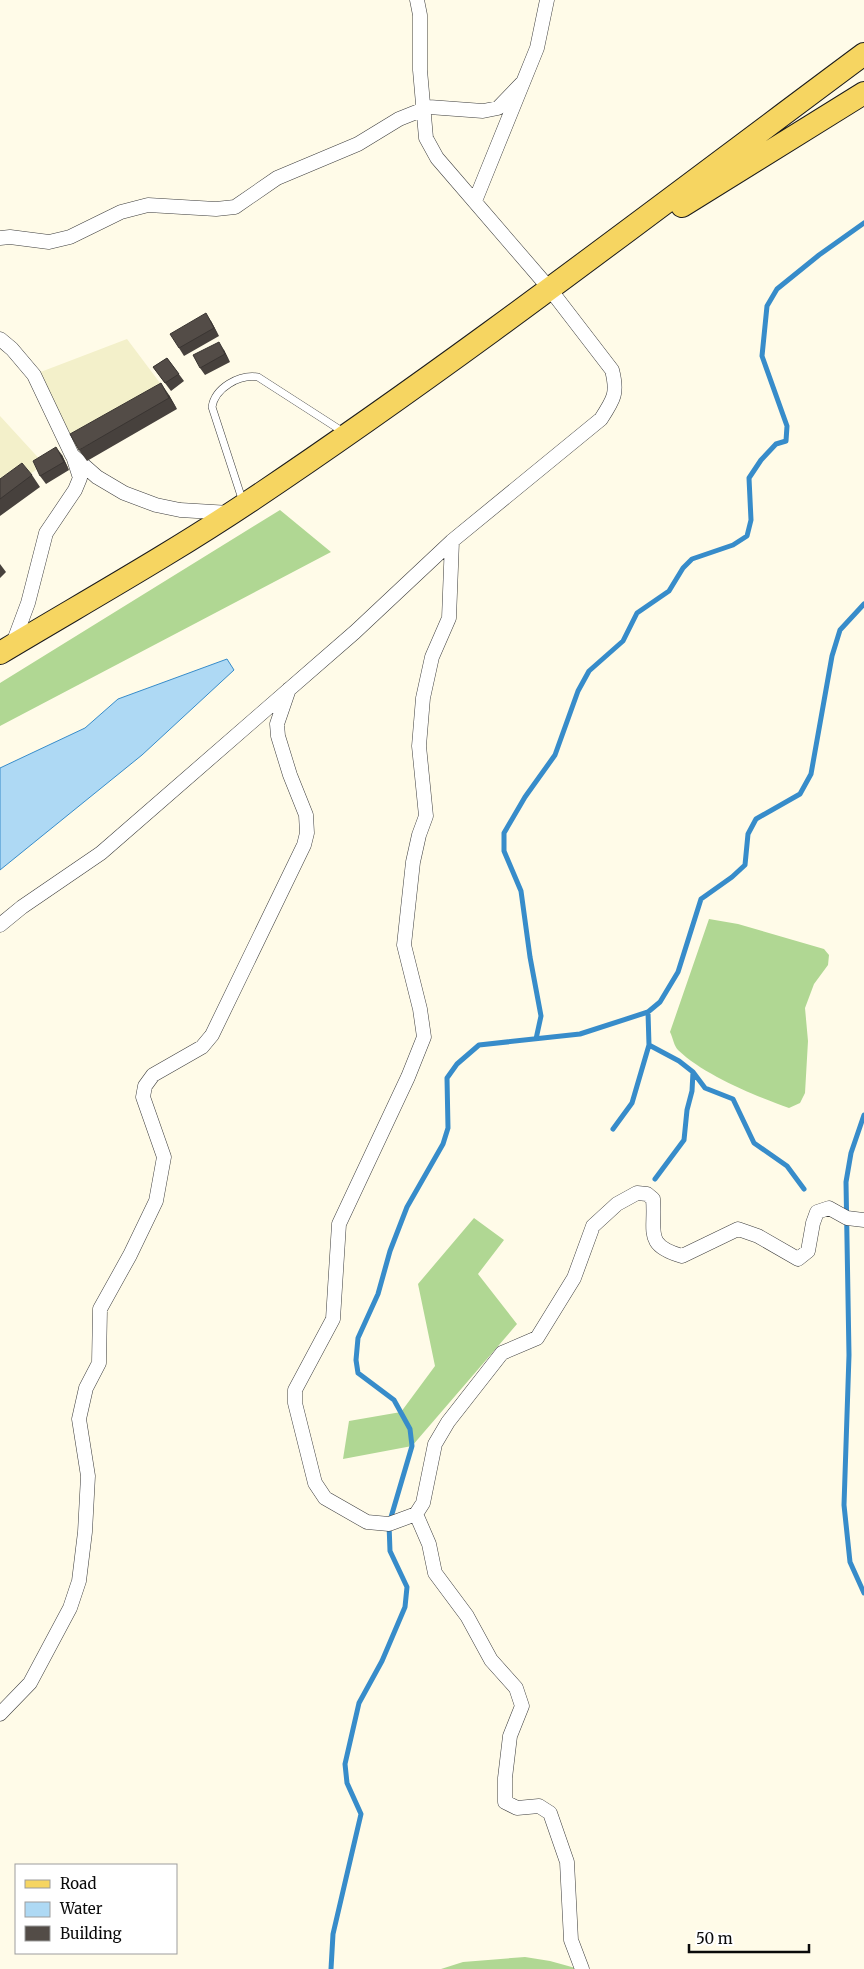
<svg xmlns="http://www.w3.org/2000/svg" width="864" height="1969" viewBox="0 0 864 1969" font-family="Merriweather,serif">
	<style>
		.farmland { fill: #f3f0ca }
		.forest { fill: #b0d793 }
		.water { fill: #aed9f4; stroke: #378cca }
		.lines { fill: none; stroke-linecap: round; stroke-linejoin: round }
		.stream { stroke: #378cca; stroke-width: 5 }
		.service-casing { stroke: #3d3d3d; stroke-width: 8 }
		.minor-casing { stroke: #3d3d3d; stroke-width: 15 }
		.primary-casing { stroke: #1b1b1b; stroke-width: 24 }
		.service { stroke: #fff; stroke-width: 7 }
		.minor { stroke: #fff; stroke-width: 14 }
		.primary { stroke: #f6d561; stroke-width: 22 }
		.wall { fill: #47413d }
		.shaded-wall { fill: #3a3532 }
		.building { fill: #534c47; stroke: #3a3532 }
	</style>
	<rect width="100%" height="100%" fill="#fffbe8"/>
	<path class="farmland" d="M127,339L169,395L75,448L38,373Z
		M0,416L44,464L0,496Z"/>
	<path class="forest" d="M280,510L331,552L0,726V683Z
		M709,919L738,924L824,949L829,955L828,965L814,984L805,1008L808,1041L805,1093L800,1103L789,1108C755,1096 704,1075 678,1050C674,1046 673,1038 670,1032Z
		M474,1218L504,1240L478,1274L517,1324L412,1446L343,1459L349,1421L401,1412L435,1366L418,1284Z
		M525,1957L550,1961L579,1969H441L463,1962Z"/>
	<path class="water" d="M227,659L234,670L142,755L0,870V768L85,728L118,699Z"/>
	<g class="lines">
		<path class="stream" d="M648,1012L649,1045L679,1061L693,1072L705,1088L733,1099L754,1143L787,1166L804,1189
			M536,1039L541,1016L530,957L521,891L504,851V833L525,797L555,755L578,691L589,671L623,641L637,613L669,591L683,568L692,559L733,545L747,536L751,520L749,478L761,460L776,444L786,441L787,426L762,356L767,306L777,289L819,255L864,223
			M864,1115L851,1153L846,1182L849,1355L844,1505L850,1562L864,1593
			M613,1129L632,1103L649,1045
			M655,1179L684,1140L687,1110L692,1091L693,1072
			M331,1969L333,1934L361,1814L347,1783L345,1764L359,1703L382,1661L405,1607L407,1587L390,1551L389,1524L412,1446L410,1429L394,1400L358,1373L356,1360L358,1338L378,1294L390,1251L407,1207L443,1144L448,1128L447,1078L457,1064L479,1045L580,1034L648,1012L660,1002L678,972L701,899L732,877L745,865L748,834L756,819L800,794L811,774L832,656L840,630L864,604"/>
		<g class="service-casing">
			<path id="service" d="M243,502L212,407C215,388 239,374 258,377L345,433"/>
		</g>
		<g class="minor-casing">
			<path id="minor" d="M475,201L537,48L547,0
				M0,238L10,237L49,242L70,237L121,212L148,205L216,209L235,207L277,178L358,144L399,119L429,107L483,111L498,108L523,82
				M0,339L12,349L34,375L72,455L97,477L124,493L156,505L180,510L230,513
				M452,541L449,618L432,657L423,698L419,746L426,816L419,835L413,862L404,945L420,1009L424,1037L408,1077L339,1224L333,1319L295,1390V1403L315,1483L325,1498L367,1522L389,1524L416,1514L423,1503L435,1444L448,1422L502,1353L537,1338L574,1278L593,1226L617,1204L637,1193L647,1194L653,1199C656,1231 643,1245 682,1256L738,1229L758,1236L798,1259L808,1251L813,1223L817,1212L829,1208L847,1218L864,1220
				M12,646L28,603L46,533L75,490L80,478L73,456
				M0,925L22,907L101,853L355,632L452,541L601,419C614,399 618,393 612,370L549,288L437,158L426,138L420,70V15L417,0
				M416,1514L429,1544L435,1573L467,1616L491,1660L516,1688L522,1706L510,1736L505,1778V1802L517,1808L539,1806L550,1813L567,1862L571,1940L582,1969
				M0,1714L30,1683L70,1608L79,1581L85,1532L88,1476L79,1419L86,1388L99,1363L100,1309L130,1255L156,1201L164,1157L143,1097L145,1086L153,1075L202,1047L212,1035L304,845L307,833L306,815L290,775L278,736L277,724L289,689"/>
		</g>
		<g class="primary-casing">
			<path id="primary" d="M682,206L864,93
				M0,653C85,602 171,554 253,499C462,359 662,204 864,54"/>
		</g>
		<use href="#service" class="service"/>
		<use href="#minor" class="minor"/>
		<use href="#primary" class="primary"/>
	</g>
	<path class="wall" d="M211,321L219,336L184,356L179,348Z
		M224,350L230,362L205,375L200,368Z
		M167,358L184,381L171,391L153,367Z
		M169,395L177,409L87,461L79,450Z
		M62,455L69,470L46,484L40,476Z
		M32,475L40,487L0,516V479Z
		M0,564L6,572L0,578Z"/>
	<path class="shaded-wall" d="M206,313L211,321L219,336L214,328Z
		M219,342L224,350L230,362L225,354Z
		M161,383L169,395L177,409L169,398Z
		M56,447L62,455L69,470L64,462Z"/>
	<path class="building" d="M206,313L214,328L179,348L170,334Z
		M219,342L225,354L200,368L193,355Z
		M167,358L179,374L165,383L153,367Z
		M161,383L169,398L79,450L70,434Z
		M56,447L64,462L40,476L33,461Z
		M22,463L32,475L0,499V479Z"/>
	<rect x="15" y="1864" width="162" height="90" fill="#ffffff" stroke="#9d9d9d"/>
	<rect x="25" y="1880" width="25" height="8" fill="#f6d561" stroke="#9d9d9d"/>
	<text x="60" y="1889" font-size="15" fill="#0a0a0a">Road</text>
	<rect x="25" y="1902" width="25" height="15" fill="#aed9f4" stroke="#9d9d9d"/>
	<text x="60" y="1914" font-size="15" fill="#0a0a0a">Water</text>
	<rect x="25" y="1926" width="25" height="15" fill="#534c47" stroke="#9d9d9d"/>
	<text x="60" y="1939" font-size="15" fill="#0a0a0a">Building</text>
	<path d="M689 1944v8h120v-8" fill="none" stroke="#0a0a0a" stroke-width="2.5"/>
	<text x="696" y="1944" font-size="15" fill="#0a0a0a" stroke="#ffffff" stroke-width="4" paint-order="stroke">50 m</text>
</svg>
